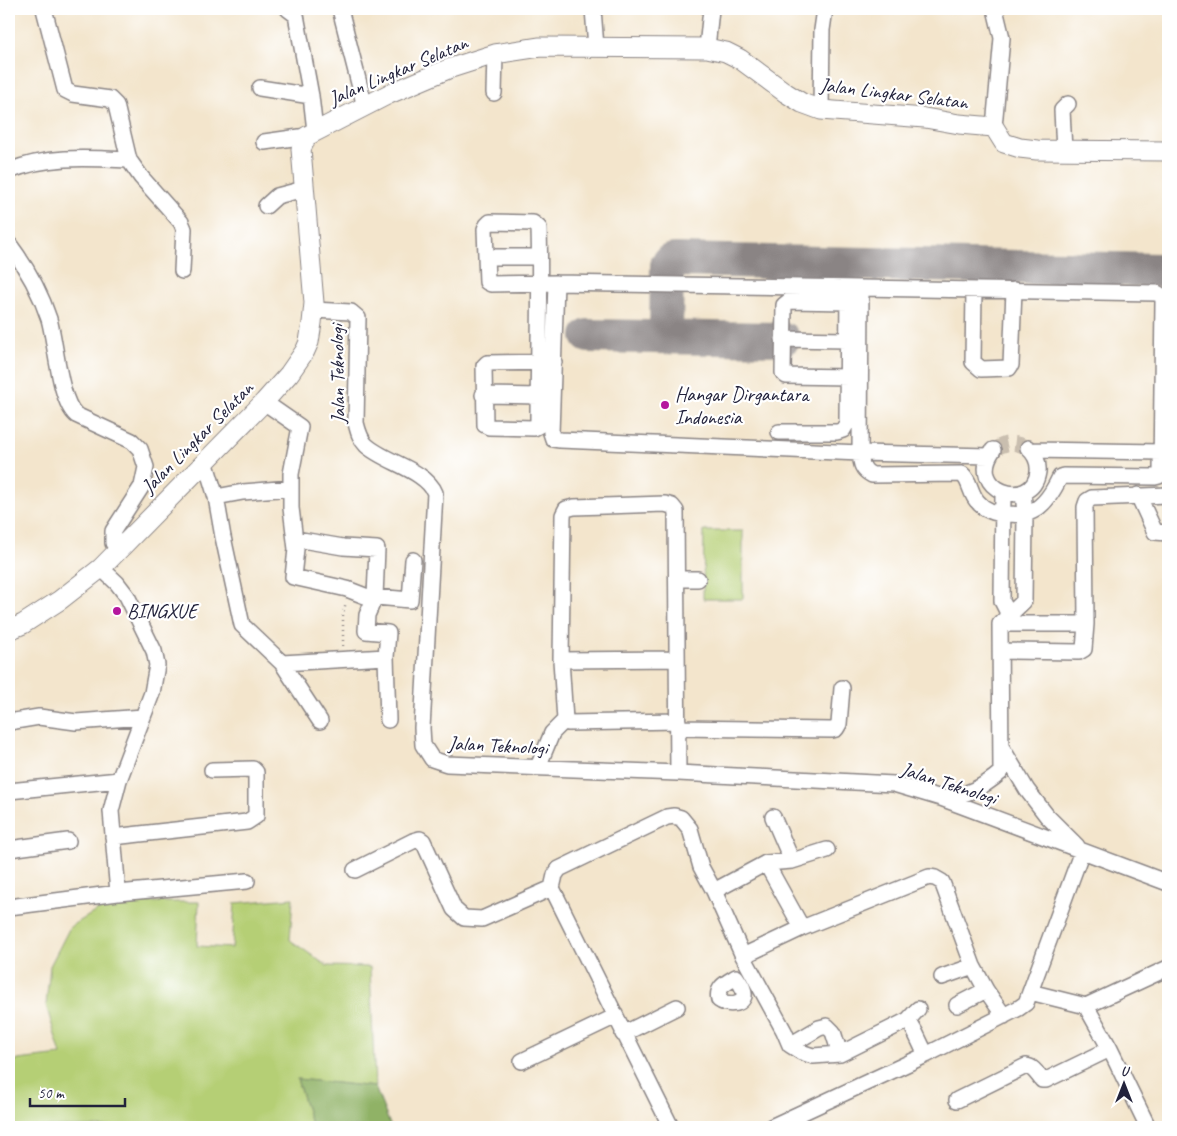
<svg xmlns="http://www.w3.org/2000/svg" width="1177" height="1136" viewBox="0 0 1177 1136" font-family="Caveat,sans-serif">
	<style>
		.green { fill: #b5cf75; stroke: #6c7858 }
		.forest { fill: #90b266; stroke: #596a50 }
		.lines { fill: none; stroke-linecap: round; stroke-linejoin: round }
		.taxiway { stroke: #8a8484; stroke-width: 34 }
		.minor-tunnel { stroke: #c9beaf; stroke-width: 15; stroke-dasharray: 15 8; stroke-linecap: butt }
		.minor-casing { stroke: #8a8484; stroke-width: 18 }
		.major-casing { stroke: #8a8484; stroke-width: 21 }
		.path { stroke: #8a8484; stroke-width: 2.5; stroke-dasharray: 1 4; stroke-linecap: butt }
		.minor { stroke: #fff; stroke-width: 15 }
		.major { stroke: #fff; stroke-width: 19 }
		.poi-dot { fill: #b5179e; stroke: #fff; stroke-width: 2 }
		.labels { text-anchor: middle; stroke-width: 4.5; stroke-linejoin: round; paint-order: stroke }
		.street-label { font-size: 20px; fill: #22223b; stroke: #fff }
		.poi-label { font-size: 20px; fill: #22223b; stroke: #fff; text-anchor: start }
	</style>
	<rect width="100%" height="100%" fill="#fff"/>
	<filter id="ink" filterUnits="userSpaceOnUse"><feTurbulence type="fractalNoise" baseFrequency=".02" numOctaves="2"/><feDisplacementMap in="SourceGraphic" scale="10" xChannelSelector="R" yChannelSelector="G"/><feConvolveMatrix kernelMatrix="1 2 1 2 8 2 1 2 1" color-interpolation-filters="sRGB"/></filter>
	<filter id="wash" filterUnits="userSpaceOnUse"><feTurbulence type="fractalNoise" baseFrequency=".0096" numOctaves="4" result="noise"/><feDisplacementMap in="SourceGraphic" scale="20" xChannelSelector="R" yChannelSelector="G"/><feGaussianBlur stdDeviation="1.12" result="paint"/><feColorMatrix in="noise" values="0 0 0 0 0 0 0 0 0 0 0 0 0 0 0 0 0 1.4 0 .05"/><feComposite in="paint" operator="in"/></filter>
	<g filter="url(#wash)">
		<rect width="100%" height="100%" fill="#f3e5cc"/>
		<path class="green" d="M704,531H743V599H703Z
			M293,898L290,940L327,966L370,967L375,1087L297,1079L312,1127H9V1061L61,1055L46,1005L50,966L70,927L111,902H199L197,946L232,948L235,903Z"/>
		<path class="forest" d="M297,1079L375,1087L391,1127H312Z"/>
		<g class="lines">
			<path class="taxiway" d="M588,336L783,339
				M666,337L667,265L670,261L675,260L1161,270"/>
		</g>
	</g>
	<g filter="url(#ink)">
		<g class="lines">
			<path class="minor-tunnel" d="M993,450C1007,442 1013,441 1028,448"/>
			<g class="minor-casing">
				<path id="minor" d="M44,9L65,90L73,94L110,99L116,105L129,160L141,177L181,222L184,229L182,271
					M288,9L296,15L311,96L315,131
					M340,9L365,107
					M593,9L596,47
					M707,48L711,9
					M260,88L311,96
					M494,93L495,54
					M821,110L822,30L825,9
					M994,127L1002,38L995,9
					M264,142L307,136
					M1064,151L1062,110L1068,104
					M9,171C47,155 88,158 129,160
					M266,206L277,196L304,189
					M9,244C27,268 40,291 49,319C56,343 59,400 76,415L132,441L140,449L146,467L142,486L113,531V543L119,548
					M486,257H539
					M556,283L551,433L553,439L560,440L860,453L989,456
					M974,290L973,362L981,369L1009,368L1011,365L1014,290
					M313,310L351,312L358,318L356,423C358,431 360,439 366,445C384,462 426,470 435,493L422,728L423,745L432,759L447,764L678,773L894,784L941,798L1168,883
					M783,339L847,340
					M554,362L487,363L484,366L485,425L489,427L534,428L538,426C538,360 541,294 539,228L533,223L490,222L487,225L485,229L487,282L491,284L556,283L861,288L860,453C861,464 862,470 872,475L962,474C970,480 970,493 977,501C984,510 996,514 1008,514C1013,514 1018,515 1023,514C1041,512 1053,492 1060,477L1063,476L1155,477L1159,476L1161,472L1163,301L1162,296L1157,293L861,288
					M848,377L786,376L783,373L784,305L789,301L848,302
					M483,395L538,396
					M264,402L300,427L291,474V508L296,549L293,577L347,589L365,596L410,600L413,560
					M779,432H837L843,430L847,423L848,288
					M993,450C965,490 1032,513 1038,472C1039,462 1035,454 1028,448
					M1031,450L1161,452
					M205,461L216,497L243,492L291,488
					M1003,493L1002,601L1007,611V617
					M1138,495L1155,532L1168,533
					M216,497L223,537L242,625L282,663L320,721
					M101,568L117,583L127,596L154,651L157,665L152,693L119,780L111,811L118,893
					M677,579H698
					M1000,624L1024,601L1025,514L1023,492
					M1001,651L1079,652L1084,649L1086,624L1085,507L1087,501L1092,498L1168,495
					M386,657L388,720
					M561,660L677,659
					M282,663L386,657L388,633L366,631L367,615L375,597L377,549L343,547L296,539
					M678,721L568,723L565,720L561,660L563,515L566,509L574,507L665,504L672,506L676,511L678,773
					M9,722L39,717L76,722L143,717
					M678,728L832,730L836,729L839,724L842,688
					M1002,748L1027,790L1047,816L1077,846
					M538,767L552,733L565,720
					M9,791L119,780
					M944,798C966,796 984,787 1001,772L1000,624H1086
					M773,817L792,861
					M113,837L247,822L256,816V772L253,769L212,770
					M9,849L68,841
					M766,863L792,861L827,850
					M355,870L413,841L420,839L423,841L454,909L464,918L482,919L552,888L555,875L559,869L667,817L674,816L681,818L690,829L701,867L714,891L743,956L784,1031L790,1045L801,1052L813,1056L840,1054L908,1020L918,1009
					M552,888L671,1127
					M714,891L766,863L802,928
					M9,907L118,893L247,881
					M743,956L802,928L929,877L935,878L942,882L973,966L986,990L1004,1016
					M736,977C740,983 745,989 744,996C741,1006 726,1005 719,1000C716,987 726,983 736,977Z
					M942,977L973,966
					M1030,992L1086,1006L1168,968
					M957,1005L986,990
					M1086,1006L1110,1049L1148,1127
					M908,1020L915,1032L926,1055
					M623,1034L677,1007
					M790,1045L819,1028L827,1026L833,1032L840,1054
					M522,1061L614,1017
					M957,1100L1026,1066C1034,1067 1037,1074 1042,1080H1046L1110,1049
					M771,1127L926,1055L1019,1008L1026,1003L1082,851"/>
			</g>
			<g class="major-casing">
				<path id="major" d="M9,630L23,624L60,600L101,568L264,402L289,374L305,351L309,342L312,323L314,303L301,149L307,136L389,94L448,69L495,54L540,47L707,48L726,52L740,59L786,93L802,103L821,110L925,118L959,124L994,127L1004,143L1020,148L1037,150L1168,151"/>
			</g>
			<path class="path" d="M343,646V614L346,602"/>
			<use href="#minor" class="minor"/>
			<use href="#major" class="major"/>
		</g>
	</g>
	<g class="poi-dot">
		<circle cx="665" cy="405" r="5"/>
		<circle cx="117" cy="611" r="5"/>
	</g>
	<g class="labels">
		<g class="street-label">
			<text transform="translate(398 70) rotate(-23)" y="7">Jalan Lingkar Selatan</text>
			<text transform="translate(894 93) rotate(7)" y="7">Jalan Lingkar Selatan</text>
			<text transform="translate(337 374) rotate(-91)" y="7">Jalan Teknologi</text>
			<text transform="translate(197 437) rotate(-45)" y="7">Jalan Lingkar Selatan</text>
			<text transform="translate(498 745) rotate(3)" y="7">Jalan Teknologi</text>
			<text transform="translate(949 783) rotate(18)" y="7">Jalan Teknologi</text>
		</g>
		<g class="poi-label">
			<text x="675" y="401">Hangar Dirgantara<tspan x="675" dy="23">Indonesia</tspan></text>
			<text x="127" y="618">BINGXUE</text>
		</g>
	</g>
	<rect width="1177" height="1136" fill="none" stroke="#fff" stroke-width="30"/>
	<g transform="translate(1124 1084)" stroke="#ffffff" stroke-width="4" paint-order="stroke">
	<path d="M0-4L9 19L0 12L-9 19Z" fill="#22223b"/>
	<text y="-8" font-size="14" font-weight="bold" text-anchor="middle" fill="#22223b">U</text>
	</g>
	<path d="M30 1098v8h95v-8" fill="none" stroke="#22223b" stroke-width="2.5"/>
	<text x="38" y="1098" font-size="15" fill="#22223b" stroke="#ffffff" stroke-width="4" paint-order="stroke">50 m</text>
</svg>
